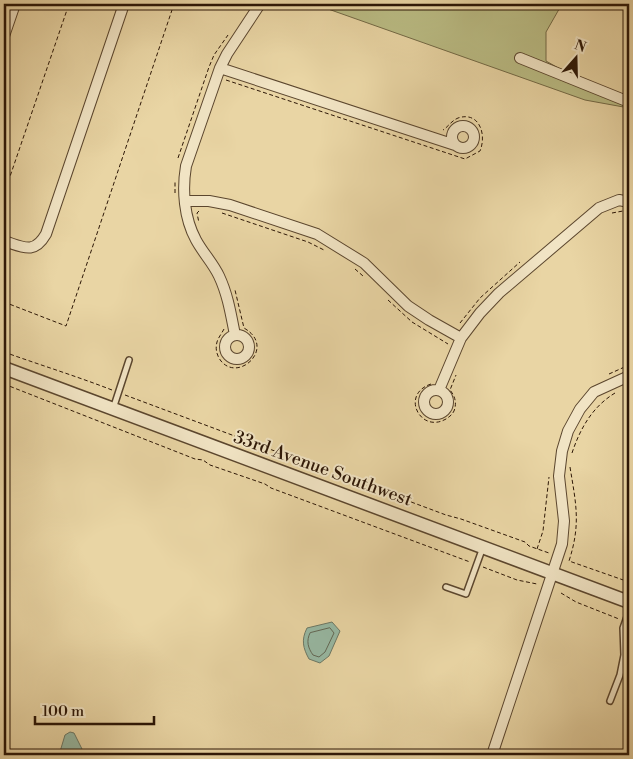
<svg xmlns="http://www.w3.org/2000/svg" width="633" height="759" viewBox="0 0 633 759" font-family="'Libre Bodoni',serif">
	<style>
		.green { fill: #babc84; stroke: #736945 }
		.water { fill: #97b9a4; stroke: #6c7865 }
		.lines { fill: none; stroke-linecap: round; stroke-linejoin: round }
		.shore { stroke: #626855; stroke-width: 1 }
		.service-casing { stroke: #5b462e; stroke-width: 8 }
		.minor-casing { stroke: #5b462e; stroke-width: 12 }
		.tertiary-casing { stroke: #5b462e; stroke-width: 15 }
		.path { stroke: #2c1606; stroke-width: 1; stroke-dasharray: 4 2.5; stroke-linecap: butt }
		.service { stroke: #f1e4c4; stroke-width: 5 }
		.minor { stroke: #f1e4c4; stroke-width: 10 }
		.tertiary { stroke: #f1e4c4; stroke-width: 12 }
		.labels { text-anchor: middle; stroke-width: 4; stroke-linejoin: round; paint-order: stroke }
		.street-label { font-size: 18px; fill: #2c1606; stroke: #f1e4c4 }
	</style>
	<rect width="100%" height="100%" fill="#e9d5a4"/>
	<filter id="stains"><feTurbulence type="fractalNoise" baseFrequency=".004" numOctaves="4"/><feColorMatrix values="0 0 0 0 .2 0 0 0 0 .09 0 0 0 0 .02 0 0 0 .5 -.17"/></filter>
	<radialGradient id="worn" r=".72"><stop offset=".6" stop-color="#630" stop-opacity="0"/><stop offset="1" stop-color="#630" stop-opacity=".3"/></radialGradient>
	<path class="green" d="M314,4H562L546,32V61L629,108L585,100Z"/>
	<path class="water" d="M332,622L340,631L329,656L320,663L309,659C303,648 301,640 307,628Z
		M70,732L74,733L85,755H59L65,735Z"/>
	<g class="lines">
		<path class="shore" d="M330,628L334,633L325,652L319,657L313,655C308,648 306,641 310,633Z"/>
		<g class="service-casing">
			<path id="service" d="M113,409L129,360
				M446,587L466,594L483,547
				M610,701L620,675L624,655L623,628L629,611"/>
		</g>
		<g class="minor-casing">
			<path id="minor" d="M4,36L15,4
				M520,58L629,102
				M220,68L455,145
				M452 137a11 11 0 1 1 22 0a11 11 0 1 1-22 0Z
				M185,201H209L230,205L317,234L364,263L408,306L429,320L461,338
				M4,241C23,247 34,255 46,234L124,4
				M225 347a12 12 0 1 1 24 0a12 12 0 1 1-24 0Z
				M235,335C231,315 228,295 219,276C213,263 203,253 196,240C184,218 182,190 186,166L220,68L227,54L260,4
				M439,390L461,338L480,313L499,293L599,208L619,200L629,202
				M424 402a12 12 0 1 1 24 0a12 12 0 1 1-24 0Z
				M492,755L562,544L564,521L559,476L562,451L568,431L580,409L594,392L629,376"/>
		</g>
		<g class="tertiary-casing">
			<path id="tertiary" d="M4,368L629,602"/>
		</g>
		<path class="path" d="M268,9L272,4
			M226,80L465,159L480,151C487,134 479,111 458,118C451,121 448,127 443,130
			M178,158L209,67L214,55L228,35
			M175,193V182
			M4,194L69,4
			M199,211L197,213L199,223
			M222,213L308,242L324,250
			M612,213L623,211
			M355,269L363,276
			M388,300L412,322L448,344
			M4,302L66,326L174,4
			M460,323L480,298L520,262
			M224,329C222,333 218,338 217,342C215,349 217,356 221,361C239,383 277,347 244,328L235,290
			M4,352C40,365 76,376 112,390
			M609,374L629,365
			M4,384L195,459L203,460L210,465L265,484L271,488L470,562
			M431,384C400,394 420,434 446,419C449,417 452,415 454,411C457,403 455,396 450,390L456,375
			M125,395L446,515L461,519L525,542L529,546L549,553
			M572,453C580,429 592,407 615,393
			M570,467C576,504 581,524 569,561L629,582
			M537,549L543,531L549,477
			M483,567L517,580L537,584
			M561,593L576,602L619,619"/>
		<use href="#service" class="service"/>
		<use href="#minor" class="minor"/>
		<use href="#tertiary" class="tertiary"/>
	</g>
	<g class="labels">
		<g class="street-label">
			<text transform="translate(323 468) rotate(20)" y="6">33rd Avenue Southwest</text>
		</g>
	</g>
	<rect width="633" height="759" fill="none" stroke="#e9d5a4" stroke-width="20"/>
	<rect x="5" y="5" width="623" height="749" fill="none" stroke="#2c1606" stroke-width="2.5"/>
	<rect x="10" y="10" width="613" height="739" fill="none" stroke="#2c1606"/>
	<g transform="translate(576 58) rotate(20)" stroke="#f1e4c4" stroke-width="4" paint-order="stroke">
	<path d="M0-4L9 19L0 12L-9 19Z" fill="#2c1606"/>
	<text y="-8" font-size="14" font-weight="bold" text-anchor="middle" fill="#2c1606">N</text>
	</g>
	<path d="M35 716v8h119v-8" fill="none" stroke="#2c1606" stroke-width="2.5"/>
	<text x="42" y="716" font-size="15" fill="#2c1606" stroke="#f1e4c4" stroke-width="4" paint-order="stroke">100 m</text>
	<rect width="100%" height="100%" filter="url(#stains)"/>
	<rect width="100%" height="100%" fill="url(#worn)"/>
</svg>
